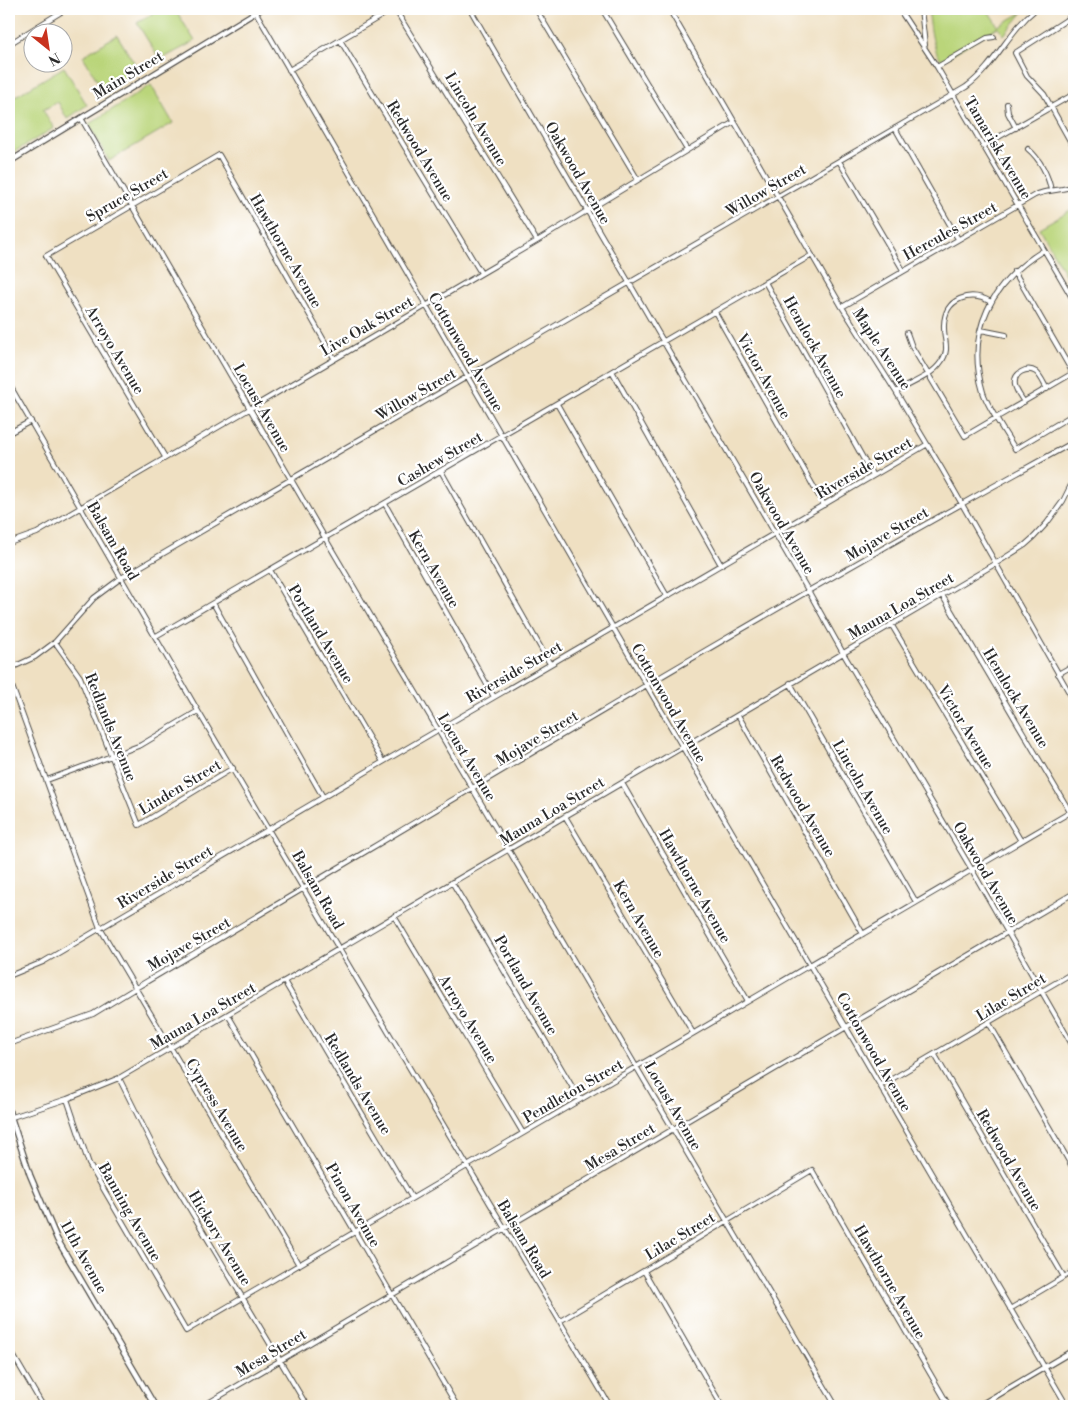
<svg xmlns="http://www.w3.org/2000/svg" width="1083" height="1415" viewBox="0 0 1083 1415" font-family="'Libre Bodoni',serif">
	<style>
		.green { fill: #bad57a; stroke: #728052 }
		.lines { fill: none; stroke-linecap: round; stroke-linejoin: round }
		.minor-casing { stroke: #484642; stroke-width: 6 }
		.major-casing { stroke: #484642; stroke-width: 7 }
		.minor { stroke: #fff; stroke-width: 4 }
		.major { stroke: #fff; stroke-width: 4.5 }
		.labels { text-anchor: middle; stroke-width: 4.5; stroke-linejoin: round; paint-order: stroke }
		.street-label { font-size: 15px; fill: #2b2b2b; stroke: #fff }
	</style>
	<rect width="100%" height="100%" fill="#fff"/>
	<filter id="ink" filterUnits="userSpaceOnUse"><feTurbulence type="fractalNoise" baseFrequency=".02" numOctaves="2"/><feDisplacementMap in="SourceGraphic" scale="10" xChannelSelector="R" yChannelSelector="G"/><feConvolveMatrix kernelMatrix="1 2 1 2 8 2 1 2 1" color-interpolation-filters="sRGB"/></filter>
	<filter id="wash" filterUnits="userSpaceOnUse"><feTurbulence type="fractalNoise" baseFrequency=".0096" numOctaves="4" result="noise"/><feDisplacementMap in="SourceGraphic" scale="20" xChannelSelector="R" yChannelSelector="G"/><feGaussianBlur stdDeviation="1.12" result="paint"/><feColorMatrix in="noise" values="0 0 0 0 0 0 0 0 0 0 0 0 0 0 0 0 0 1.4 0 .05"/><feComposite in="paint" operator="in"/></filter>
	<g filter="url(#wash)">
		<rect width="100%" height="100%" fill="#efe0c2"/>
		<path class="green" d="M160,9H175L195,41L160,60L137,23Z
			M928,9H987L998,26L1023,12L1004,35L998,27L942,60C932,52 930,21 928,9Z
			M117,35L140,72L105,94L83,56Z
			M64,67L87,105L67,119L58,102L43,110L54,128L9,155V100Z
			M151,85L173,123L109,161L89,124Z
			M1074,208V290L1039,228Z"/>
	</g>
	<g filter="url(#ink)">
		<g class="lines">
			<g class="minor-casing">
				<path id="minor" d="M254,9L647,686L1067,1406
					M395,9L537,241
					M470,9L809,592L843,653L972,870L1074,1048
					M536,9L638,180
					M602,9L687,150
					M669,9L842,307L896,392L942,469L1074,701
					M899,9L937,67L1074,301
					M921,9L925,45
					M1074,15L1015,53L1027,76L1044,94L1074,148
					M340,40L481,273
					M9,44L66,9
					M937,67L987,38L994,37
					M1073,67L1074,69
					M289,70L393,9
					M1007,104L1008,113L1016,128
					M81,118L325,538L836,1406
					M895,128L958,239
					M983,146L1074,94
					M1028,149C1040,159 1048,175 1051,190
					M839,161L903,270
					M1044,250C992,282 965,331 983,392C988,408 1006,434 1015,449L1074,414
					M1014,271L1074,375
					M765,282L873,476
					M842,307L1035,195C1048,189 1061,191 1074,186
					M715,312L824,505
					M981,330L1006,335
					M907,333L912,347L965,436L1073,373
					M612,371L721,565
					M9,384L198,711L610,1406
					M896,392C910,383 932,376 941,362C951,349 943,339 944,325C945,298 970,290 991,302
					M1024,402C1021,397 1016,391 1015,385C1013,373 1027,366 1036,372C1041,376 1044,384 1047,389
					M557,404L667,596
					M9,433L31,421
					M165,457L46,256L219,155L334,358
					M441,471L550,664
					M385,504L494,697
					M9,543L37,533L537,241L734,122
					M270,570L383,762
					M942,595L1070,812
					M213,603L323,797
					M891,624L1021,841
					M156,636L812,255
					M55,642L80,677L139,825L233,768
					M9,669L35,657L55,642L94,598L121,578L966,87C996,65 1008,31 1036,9
					M1058,674L1074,665
					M9,678L100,928L299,1265
					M790,683L916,902
					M738,715L863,934
					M47,780L141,745L198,711
					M622,783L748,1001
					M565,816L693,1033
					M452,882L580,1100
					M394,916L523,1133
					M9,976L43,962L383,762L926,445
					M284,981L412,1198
					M228,1015L457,1406
					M989,1023L1074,1170
					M9,1044L93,1014L134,989C446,805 756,615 1074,442
					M935,1055L1064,1277
					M119,1078L157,1154L307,1406
					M880,1086L1074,972
					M67,1099L89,1164L186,1331L1074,810
					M9,1118L67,1099L119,1078L995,564L1025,545L1034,537L1047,523L1063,501L1074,479
					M644,1271L722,1406
					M1010,1309L1074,1271
					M560,1321L812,1170L949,1406
					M9,1348L43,1406
					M203,1406L1074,893"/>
			</g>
			<g class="major-casing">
				<path id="major" d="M9,162L261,9
					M9,1111L30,1175L57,1239L155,1406
					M979,1406L1074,1350"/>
			</g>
			<use href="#minor" class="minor"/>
			<use href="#major" class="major"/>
		</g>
	</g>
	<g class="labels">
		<g class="street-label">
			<text transform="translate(128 75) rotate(-31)" y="5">Main Street</text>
			<text transform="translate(476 119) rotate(59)" y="5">Lincoln Avenue</text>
			<text transform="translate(998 148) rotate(59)" y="5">Tamarisk Avenue</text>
			<text transform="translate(420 151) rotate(59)" y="5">Redwood Avenue</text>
			<text transform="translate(578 173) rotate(60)" y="5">Oakwood Avenue</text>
			<text transform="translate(766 190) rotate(-30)" y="5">Willow Street</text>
			<text transform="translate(127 195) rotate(-30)" y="5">Spruce Street</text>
			<text transform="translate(950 231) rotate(-29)" y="5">Hercules Street</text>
			<text transform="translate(286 251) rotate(60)" y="5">Hawthorne Avenue</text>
			<text transform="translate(367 326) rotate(-30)" y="5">Live Oak Street</text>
			<text transform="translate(815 347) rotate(61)" y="5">Hemlock Avenue</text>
			<text transform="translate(882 349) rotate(57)" y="5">Maple Avenue</text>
			<text transform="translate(115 350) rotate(59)" y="5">Arroyo Avenue</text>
			<text transform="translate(466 352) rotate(60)" y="5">Cottonwood Avenue</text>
			<text transform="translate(764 376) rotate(61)" y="5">Victor Avenue</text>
			<text transform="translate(416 394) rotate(-30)" y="5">Willow Street</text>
			<text transform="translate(262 408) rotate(60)" y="5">Locust Avenue</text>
			<text transform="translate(440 459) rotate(-30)" y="5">Cashew Street</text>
			<text transform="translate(864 468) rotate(-30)" y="5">Riverside Street</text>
			<text transform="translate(782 523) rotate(60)" y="5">Oakwood Avenue</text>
			<text transform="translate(887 534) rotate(-30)" y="5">Mojave Street</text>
			<text transform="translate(113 541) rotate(60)" y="5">Balsam Road</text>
			<text transform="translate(434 569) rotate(60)" y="5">Kern Avenue</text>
			<text transform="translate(901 606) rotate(-30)" y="5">Mauna Loa Street</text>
			<text transform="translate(321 634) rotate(59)" y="5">Portland Avenue</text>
			<text transform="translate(514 672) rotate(-30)" y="5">Riverside Street</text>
			<text transform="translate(1016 698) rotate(59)" y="5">Hemlock Avenue</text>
			<text transform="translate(669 703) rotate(60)" y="5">Cottonwood Avenue</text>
			<text transform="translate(111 727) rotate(68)" y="5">Redlands Avenue</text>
			<text transform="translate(966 727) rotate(59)" y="5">Victor Avenue</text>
			<text transform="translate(537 738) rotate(-31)" y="5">Mojave Street</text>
			<text transform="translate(467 757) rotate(59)" y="5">Locust Avenue</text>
			<text transform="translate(180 787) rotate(-31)" y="5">Linden Street</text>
			<text transform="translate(863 787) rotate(60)" y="5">Lincoln Avenue</text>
			<text transform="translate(803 806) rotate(60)" y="5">Redwood Avenue</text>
			<text transform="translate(552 811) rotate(-31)" y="5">Mauna Loa Street</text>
			<text transform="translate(986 873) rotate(60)" y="5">Oakwood Avenue</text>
			<text transform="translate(165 877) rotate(-31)" y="5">Riverside Street</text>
			<text transform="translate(695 886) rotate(60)" y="5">Hawthorne Avenue</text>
			<text transform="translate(318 890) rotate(60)" y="5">Balsam Road</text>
			<text transform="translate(639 919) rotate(60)" y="5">Kern Avenue</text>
			<text transform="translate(189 944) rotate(-30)" y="5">Mojave Street</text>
			<text transform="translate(526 985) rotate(60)" y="5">Portland Avenue</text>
			<text transform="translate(1011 997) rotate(-31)" y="5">Lilac Street</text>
			<text transform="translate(203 1016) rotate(-30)" y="5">Mauna Loa Street</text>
			<text transform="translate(468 1019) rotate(59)" y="5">Arroyo Avenue</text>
			<text transform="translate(874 1052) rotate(60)" y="5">Cottonwood Avenue</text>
			<text transform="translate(358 1084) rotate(59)" y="5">Redlands Avenue</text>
			<text transform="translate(573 1091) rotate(-30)" y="5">Pendleton Street</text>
			<text transform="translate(217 1105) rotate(59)" y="5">Cypress Avenue</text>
			<text transform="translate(673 1106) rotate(60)" y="5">Locust Avenue</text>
			<text transform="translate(620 1147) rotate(-31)" y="5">Mesa Street</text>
			<text transform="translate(1009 1160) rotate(60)" y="5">Redwood Avenue</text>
			<text transform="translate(353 1205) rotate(60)" y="5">Pinon Avenue</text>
			<text transform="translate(130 1212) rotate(60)" y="5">Banning Avenue</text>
			<text transform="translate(680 1236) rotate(-31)" y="5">Lilac Street</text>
			<text transform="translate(220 1238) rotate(59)" y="5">Hickory Avenue</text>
			<text transform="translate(524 1239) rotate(59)" y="5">Balsam Road</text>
			<text transform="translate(84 1257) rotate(61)" y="5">11th Avenue</text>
			<text transform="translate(890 1282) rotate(60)" y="5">Hawthorne Avenue</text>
			<text transform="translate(271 1353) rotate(-31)" y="5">Mesa Street</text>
		</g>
	</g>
	<rect width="1083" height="1415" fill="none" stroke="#fff" stroke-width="30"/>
	<g transform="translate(48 48) rotate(150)"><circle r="24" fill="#ffffff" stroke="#aaaaaa"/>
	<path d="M0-4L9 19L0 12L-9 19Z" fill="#c8321e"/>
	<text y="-8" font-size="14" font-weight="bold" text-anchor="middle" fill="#2b2b2b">N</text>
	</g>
</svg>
